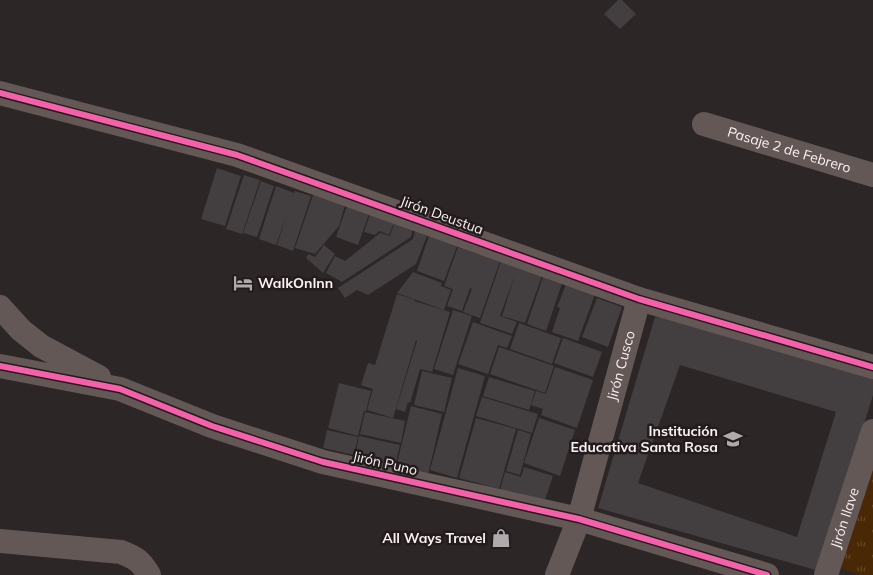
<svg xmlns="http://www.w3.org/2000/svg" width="873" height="575" viewBox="0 0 873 575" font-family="Mulish,sans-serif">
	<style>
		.park { fill: url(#park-tufts) }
		.building { fill: #433e40; fill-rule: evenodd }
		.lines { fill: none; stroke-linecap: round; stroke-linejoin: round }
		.street { stroke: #645856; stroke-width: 24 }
		.cycleway-casing { stroke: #241b1c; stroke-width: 9 }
		.cycleway { stroke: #f560ab; stroke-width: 6 }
		.labels { text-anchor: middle; stroke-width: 5; stroke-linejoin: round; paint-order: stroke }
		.street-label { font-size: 14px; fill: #f8f1f3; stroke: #241b1c }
		.poi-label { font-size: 14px; font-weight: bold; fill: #f8f1f3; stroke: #241b1c; text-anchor: end }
	</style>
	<defs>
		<pattern id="park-tufts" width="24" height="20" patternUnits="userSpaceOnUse" patternTransform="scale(1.25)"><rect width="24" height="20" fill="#492905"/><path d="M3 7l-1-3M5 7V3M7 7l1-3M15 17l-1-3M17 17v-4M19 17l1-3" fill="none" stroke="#64482a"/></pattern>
	</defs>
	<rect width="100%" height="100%" fill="#2c2627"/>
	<path class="park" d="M873,457V575H861L840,568Z"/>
	<path class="building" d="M618,0H622L636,14L620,29L604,14Z
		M217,168L241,176L225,226L201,219Z
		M244,175L260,180L242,234L226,229Z
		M261,181L274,186L257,237L243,233Z
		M276,186L294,193L295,191L311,196L293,251L277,245L287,214L276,245L259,239Z
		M313,195L345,205L339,226L315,254L295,248Z
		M347,206L369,214L358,245L336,237Z
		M370,214L394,222L389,235L379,231L375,235L364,232Z
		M394,223L413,229L411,237L342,282L326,273L335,256L345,261L380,233L390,236Z
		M415,231L427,236L416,264L368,295L357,290L345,298L338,288L413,239Z
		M429,236L457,246L444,281L417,271Z
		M324,245L335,254L323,273L306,258L308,254L315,257Z
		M458,247L480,255L481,253L500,261L480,318L463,312L472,289L470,288L462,311L447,306L453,289L444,286Z
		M501,261L542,276L525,323L502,316L515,275L500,316L517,322L512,334L480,323Z
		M413,272L442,283L441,286L451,290L444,310L397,293Z
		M543,277L562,283L546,331L527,324Z
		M566,284L595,294L578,341L552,332L560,308L557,307Z
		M397,294L415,300L414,301L450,312L432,372L420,369L410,403L408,402L405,412L396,409L417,341L416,340L393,418L367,410L373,389L361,385L368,363L375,365Z
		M597,298L622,307L608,347L582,337Z
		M453,310L472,316L453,375L434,369Z
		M655,317L681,320L873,377V395L819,571L598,508ZM680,365L836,412L797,537L638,483Z
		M473,322L512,336L507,348L498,345L488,374L458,364Z
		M519,323L561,338L552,364L510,349Z
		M563,338L602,352L593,377L554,363Z
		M499,347L554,366L545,393L490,374Z
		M555,367L593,380L577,428L541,415L543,409L531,405L536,391L546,394Z
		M458,368L485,376L457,478L430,470Z
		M422,371L452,378L444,412L414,405Z
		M489,377L535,391L529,410L483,396Z
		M339,383L371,391L366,411H364L358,436L328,428Z
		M482,397L538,414L532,433L476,416Z
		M411,406L442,414L428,475L396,467Z
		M365,412L405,421L401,443L360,434Z
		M476,418L516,429L499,489L459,478Z
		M539,418L575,430L560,476L524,463Z
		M327,430L358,437L354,455L323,448Z
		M518,430L531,434L520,475L506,471Z
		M359,436L400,445L395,467L355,458Z
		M524,467L553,476L544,503L500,490L505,472L521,477Z"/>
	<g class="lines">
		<g class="street">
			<path d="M0,93L237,155L639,299L873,367"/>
			<path id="s1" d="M704,124L873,175"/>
			<path d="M0,307L21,330L41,346L99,377"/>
			<path d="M0,366L120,389L212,426L323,462L579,519L767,575"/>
			<path d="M0,541L121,552C136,558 141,561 149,575"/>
			<path id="s2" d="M557,575L579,519L639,299"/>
			<path id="s3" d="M826,575L873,431"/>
		</g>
		<g class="cycleway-casing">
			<path id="cycleway" d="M0,93L237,155L639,299L873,367
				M0,366L120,389L212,426L323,462L579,519L767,575"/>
		</g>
		<use href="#cycleway" class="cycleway"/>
	</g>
	<defs>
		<g id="hotel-bare" transform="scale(1.5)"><path d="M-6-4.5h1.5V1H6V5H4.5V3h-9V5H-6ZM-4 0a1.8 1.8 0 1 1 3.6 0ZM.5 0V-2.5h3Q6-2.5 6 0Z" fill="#b1aaac" stroke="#241b1c" stroke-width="2.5" paint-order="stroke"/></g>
		<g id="school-bare" transform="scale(1.5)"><path d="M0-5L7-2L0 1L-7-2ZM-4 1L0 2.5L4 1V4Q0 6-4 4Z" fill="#b1aaac" stroke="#241b1c" stroke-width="2.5" paint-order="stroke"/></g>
		<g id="shop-bare" transform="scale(1.5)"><path d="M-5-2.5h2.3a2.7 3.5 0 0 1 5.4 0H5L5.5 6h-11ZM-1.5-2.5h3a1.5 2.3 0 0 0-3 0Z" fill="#b1aaac" stroke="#241b1c" stroke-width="2.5" paint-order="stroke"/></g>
	</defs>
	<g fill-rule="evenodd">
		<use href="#hotel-bare" x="243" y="283"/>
		<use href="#school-bare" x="733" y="439"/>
		<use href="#shop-bare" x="501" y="538"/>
	</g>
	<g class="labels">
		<g class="street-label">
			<text dy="5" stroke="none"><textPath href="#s1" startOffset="89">Pasaje 2 de Febrero</textPath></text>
			<text transform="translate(442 215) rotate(20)" y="5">Jirón Deustua</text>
			<text dy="5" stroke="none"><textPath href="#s2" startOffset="219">Jirón Cusco</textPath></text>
			<text transform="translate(385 463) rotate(13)" y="5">Jirón Puno</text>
			<text dy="5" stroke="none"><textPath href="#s3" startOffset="60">Jirón Ilave</textPath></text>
		</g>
		<g class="poi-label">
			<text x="258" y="288" text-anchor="start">WalkOnInn</text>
			<text x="718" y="436">Institución<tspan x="718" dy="16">Educativa Santa Rosa</tspan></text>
			<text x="486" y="543">All Ways Travel</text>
		</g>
	</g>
</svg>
